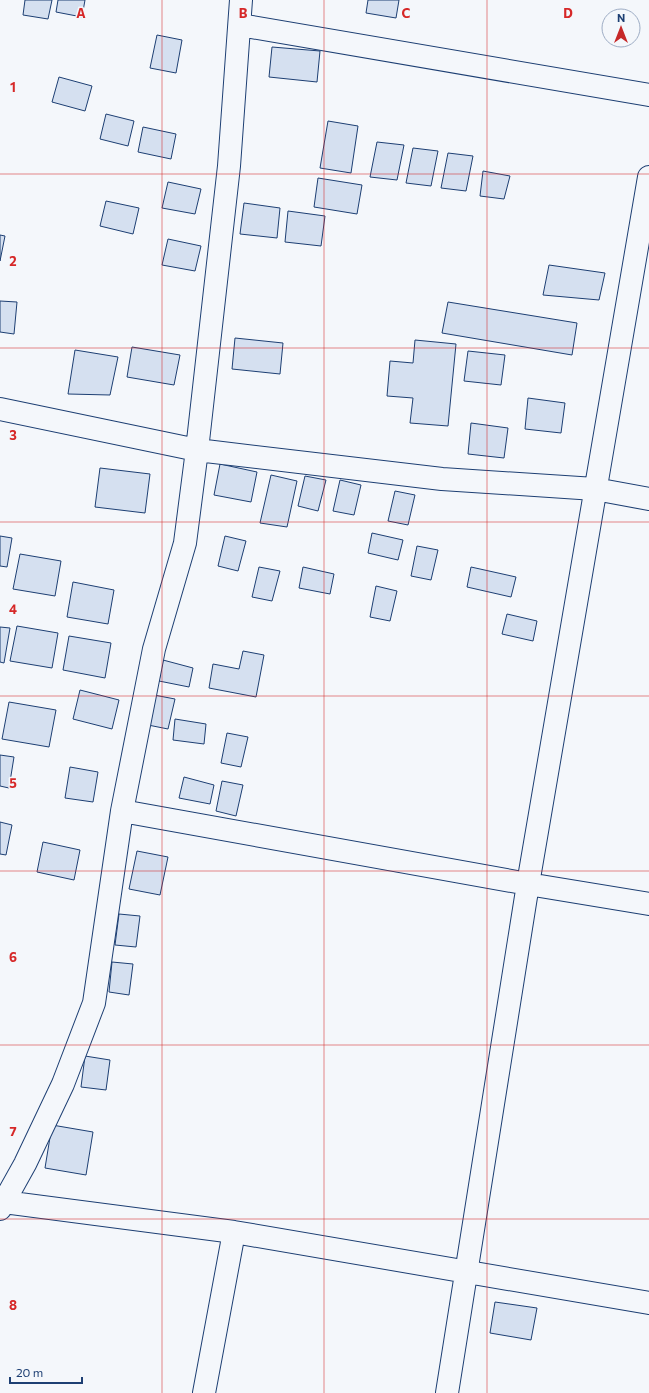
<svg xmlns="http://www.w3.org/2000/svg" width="649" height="1393" viewBox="0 0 649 1393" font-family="Commissioner,sans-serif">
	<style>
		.building { fill: #d5e0f0; stroke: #1d3f73 }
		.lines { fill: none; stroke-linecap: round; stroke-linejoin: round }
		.minor-casing { stroke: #1d3f73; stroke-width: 24 }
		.minor { stroke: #f4f7fb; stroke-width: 22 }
		.grid { fill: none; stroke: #d62828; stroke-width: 1; stroke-opacity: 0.55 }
		.grid-label { font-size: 13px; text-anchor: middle; font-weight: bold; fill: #d62828; stroke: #f4f7fb; stroke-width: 3; stroke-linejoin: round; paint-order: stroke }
	</style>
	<rect width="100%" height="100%" fill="#f4f7fb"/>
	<path class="building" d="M25,0H52L48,19L23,15Z
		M58,0H85L82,17L56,12Z
		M368,0H399L396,18L366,13Z
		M157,35L182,40L176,73L150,68Z
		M272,47L320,51L317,82L269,77Z
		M59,77L92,86L85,111L52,102Z
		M106,114L134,121L128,146L100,139Z
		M328,121L358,126L351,173L320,168Z
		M143,127L176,134L171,159L138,152Z
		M377,142L404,145L397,180L370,177Z
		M413,148L438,151L431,186L406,183Z
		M448,153L473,156L466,191L441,188Z
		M483,171L510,176L504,199L480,196Z
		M318,178L362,185L357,214L314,207Z
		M168,182L201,189L195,214L162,208Z
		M106,201L139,208L133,234L100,226Z
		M244,203L280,208L277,238L240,234Z
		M288,211L325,216L321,246L285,242Z
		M0,235L5,236L0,261Z
		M168,239L201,246L195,271L162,265Z
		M549,265L605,273L599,300L543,295Z
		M0,301L17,302L14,334L0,332Z
		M448,302L577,323L572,355L442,333Z
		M235,338L283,343L280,374L232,369Z
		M415,340L456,344L448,426L410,423L413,398L387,396L390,361L413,363Z
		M132,347L180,355L174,385L127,377Z
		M75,350L118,357L110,395L68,394Z
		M468,351L505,355L501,385L464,381Z
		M528,398L565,403L561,433L525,429Z
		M471,423L508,428L504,458L468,454Z
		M220,464L257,472L251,502L214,495Z
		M100,468L150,474L145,513L95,507Z
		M271,475L297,481L287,527L260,523Z
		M305,476L326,480L318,511L298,506Z
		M340,480L361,485L354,515L333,511Z
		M395,491L415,495L408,525L388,521Z
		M372,533L403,540L398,560L368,553Z
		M0,536L12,538L7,567L0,566Z
		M225,536L246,541L238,571L218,566Z
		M417,546L438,550L431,580L411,576Z
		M20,554L61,561L55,596L13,589Z
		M259,567L280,571L272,601L252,597Z
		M303,567L334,574L330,594L299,588Z
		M471,567L516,577L511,597L467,587Z
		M73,582L114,590L108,624L67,617Z
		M376,586L397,591L390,621L370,617Z
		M507,614L537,621L533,641L502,634Z
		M17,626L58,633L52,668L10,661Z
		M0,627L10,628L4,663L0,662Z
		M69,636L111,643L105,678L63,670Z
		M243,651L264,655L256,697L209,688L213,664L239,669Z
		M163,660L193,668L189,687L159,681Z
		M80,690L119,700L112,729L73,719Z
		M154,695L175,699L168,729L148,725Z
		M9,702L56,710L49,747L2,739Z
		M175,719L206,724L204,744L173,740Z
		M227,733L248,737L241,767L221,763Z
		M0,755L14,757L9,788L0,786Z
		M70,767L98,772L93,802L65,798Z
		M184,777L214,785L210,804L179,798Z
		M222,781L243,785L236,816L216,811Z
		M0,822L12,825L6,855L0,854Z
		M43,842L80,850L74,880L37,872Z
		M137,851L168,857L160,895L129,889Z
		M119,914L140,916L136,947L115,945Z
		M112,962L133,964L129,995L109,992Z
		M85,1056L110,1060L106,1090L81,1087Z
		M52,1125L93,1132L86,1175L45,1168Z
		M495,1302L537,1308L531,1340L490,1333Z"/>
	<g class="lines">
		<g class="minor-casing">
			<path id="minor" d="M240,25L649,95
				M0,409L197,450L442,479L595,489L649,499
				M122,811L528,884L649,904
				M4,1202L234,1232L649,1303
				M0,1209L25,1164L63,1084L94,1003L122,811L154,649L185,543L197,450L229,166L241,0
				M204,1393L234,1232
				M447,1393L528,884L649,177"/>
		</g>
		<use href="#minor" class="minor"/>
	</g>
	<path class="grid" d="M162,0V1393M324,0V1393M487,0V1393M0,174H649M0,348H649M0,522H649M0,696H649M0,871H649M0,1045H649M0,1219H649"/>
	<g class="grid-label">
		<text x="81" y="18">A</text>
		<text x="243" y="18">B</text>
		<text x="406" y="18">C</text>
		<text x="568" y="18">D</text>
		<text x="13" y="92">1</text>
		<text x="13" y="266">2</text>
		<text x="13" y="440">3</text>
		<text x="13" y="614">4</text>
		<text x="13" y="788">5</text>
		<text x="13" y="962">6</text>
		<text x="13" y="1136">7</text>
		<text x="13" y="1310">8</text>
	</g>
	<g transform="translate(621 28)"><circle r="19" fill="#f4f7fb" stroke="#9eadc5"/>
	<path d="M0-3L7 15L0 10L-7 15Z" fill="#c62828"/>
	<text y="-6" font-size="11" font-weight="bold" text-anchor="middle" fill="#1d3f73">N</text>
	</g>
	<path d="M10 1377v6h72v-6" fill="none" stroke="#1d3f73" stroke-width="2"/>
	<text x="16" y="1377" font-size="12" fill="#1d3f73" stroke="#f4f7fb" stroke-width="3" paint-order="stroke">20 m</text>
</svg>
